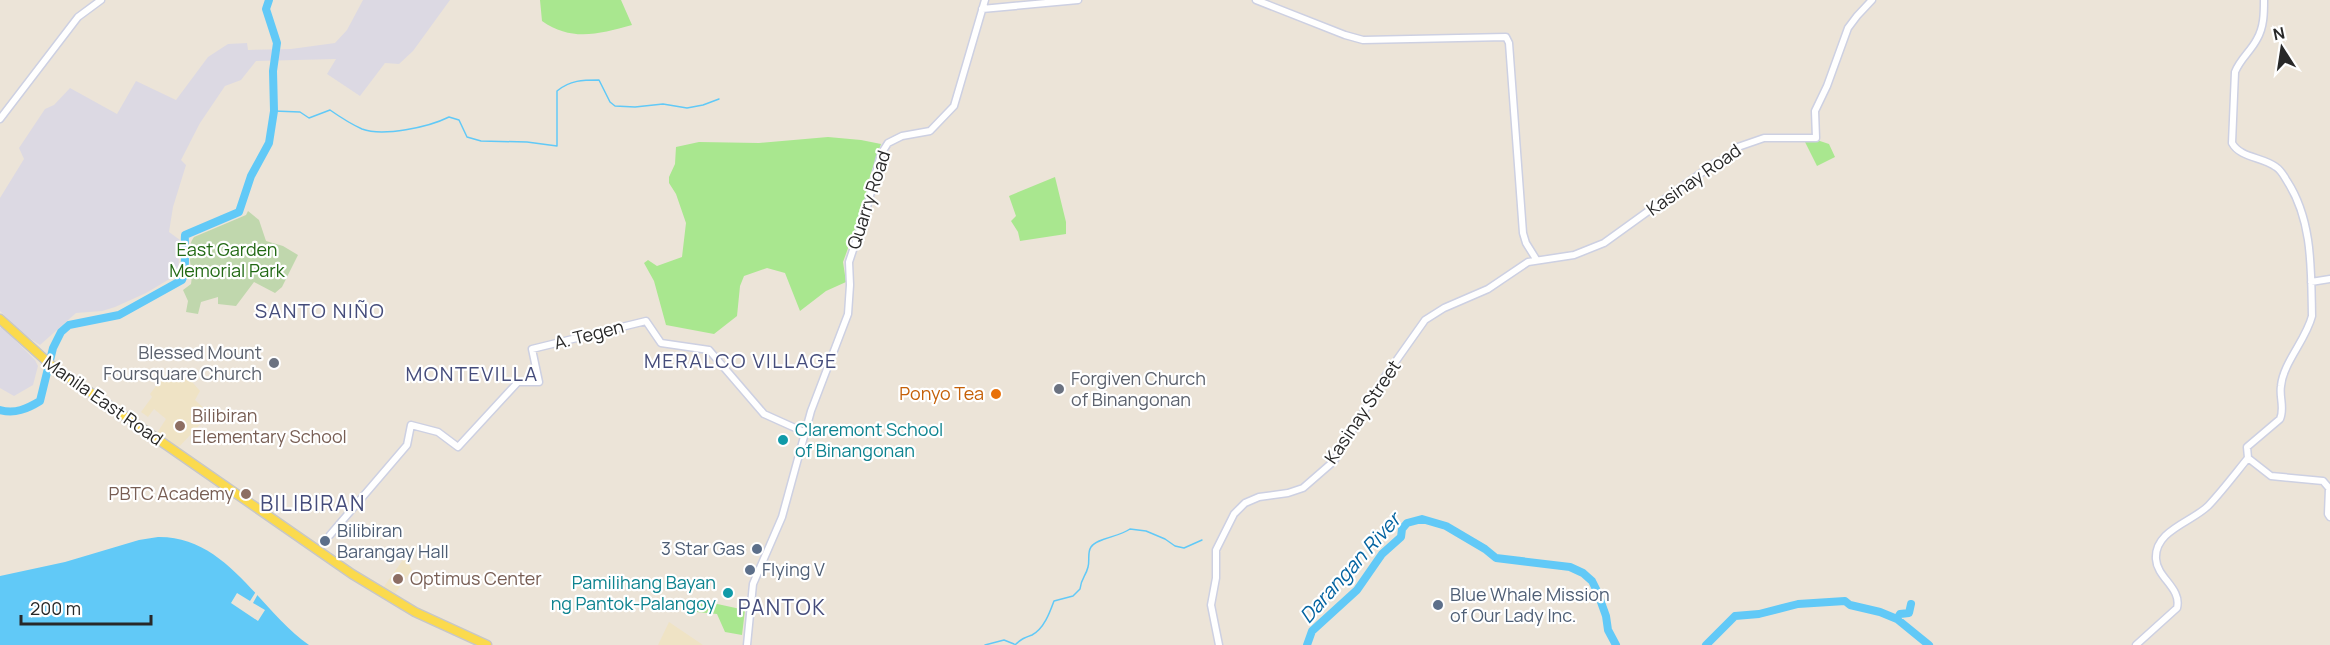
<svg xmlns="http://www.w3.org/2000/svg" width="2330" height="645" viewBox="0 0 2330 645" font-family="Manrope,sans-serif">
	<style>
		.industrial { fill: #dcd9e3 }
		.education { fill: #efe3c5 }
		.green { fill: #a9e78f }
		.cemetery { fill: #c0d7ad }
		.water { fill: #61c9f7 }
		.pier { fill: #ece4d8 }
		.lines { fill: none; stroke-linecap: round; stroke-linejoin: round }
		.stream { stroke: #61c9f7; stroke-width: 1.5 }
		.river { stroke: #61c9f7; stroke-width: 8 }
		.tertiary-tunnel { stroke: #c5beb5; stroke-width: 6; stroke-dasharray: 6 3; stroke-linecap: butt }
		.tertiary-casing { stroke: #cdd0e2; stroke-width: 9 }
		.primary-casing { stroke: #c7c7c7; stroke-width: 11 }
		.tertiary { stroke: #fff; stroke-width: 6 }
		.primary { stroke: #fbda4d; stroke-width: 8 }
		.worship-dot { fill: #6b7280; stroke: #fff; stroke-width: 2 }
		.food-dot { fill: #e8710a; stroke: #fff; stroke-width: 2 }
		.education-dot { fill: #8d6e63; stroke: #fff; stroke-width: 2 }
		.culture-dot { fill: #0f9aa8; stroke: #fff; stroke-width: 2 }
		.service-dot { fill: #5c6f8a; stroke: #fff; stroke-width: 2 }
		.labels { text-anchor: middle; stroke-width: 4.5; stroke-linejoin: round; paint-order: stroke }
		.street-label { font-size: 18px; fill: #282828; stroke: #fff }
		.park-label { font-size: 18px; fill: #226914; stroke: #fff }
		.worship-label { font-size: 18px; fill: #5b616d; stroke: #fff; text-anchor: end }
		.food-label { font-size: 18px; fill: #c56008; stroke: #fff; text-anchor: end }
		.education-label { font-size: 18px; fill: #785e54; stroke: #fff; text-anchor: start }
		.culture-label { font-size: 18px; fill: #0d838f; stroke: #fff; text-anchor: start }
		.service-label { font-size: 18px; fill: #4e5e75; stroke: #fff; text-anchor: start }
		.neighbourhood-label { font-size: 20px; letter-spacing: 1.5px; fill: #454c7b; stroke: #fff }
		.water-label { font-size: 20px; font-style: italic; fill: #0363a0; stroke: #fff }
		.quarter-label { font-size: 21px; letter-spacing: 1.5px; fill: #454c7b; stroke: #fff }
	</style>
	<rect width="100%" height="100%" fill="#ece4d8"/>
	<path class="industrial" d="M363,0H450L413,51L399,64L385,63L360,96L327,74L336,59L256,61L241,80L225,86L200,123L181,160L186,165L173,207L169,232L180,240L178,274L146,293L115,307L102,311L76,313L40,345L23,334L0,311V198L24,159L19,148L45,109L54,105L70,88L117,114L136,81L176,100L208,57L228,44L247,43L248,50L291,49L335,43L347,30Z
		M2,327L35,360L38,366L33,385L14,396L0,388V328Z"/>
	<path class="education" d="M181,369L200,391L195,400L210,414L178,448L157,433L166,419L154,409L148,417L141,412L152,397L150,394L165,374L173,375Z
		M405,557L412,570L394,595L383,588Z
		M669,622L703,645H658Z"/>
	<path class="green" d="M540,0H621L632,25C599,34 572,42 542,21Z
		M828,137L861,140L881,144L870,176L864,204L843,262L846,282L826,291L800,311L785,273L767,268L744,276L740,286L737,316L714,334L666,325L654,281L644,263L648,260L657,266L682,257L686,223L676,194L669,183V177L675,164L676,147L699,142L759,143Z
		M1817,140L1829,144L1835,157L1817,166L1805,142Z
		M1055,177L1066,222V234L1020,241L1018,232L1011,221L1016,216L1009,196Z
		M699,600L745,610L742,635L725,632L717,614L697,612Z"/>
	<path class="cemetery" d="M248,211L259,220L266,241L283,246L298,255L282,287L275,293L254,282L236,306L218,304V297L201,302L198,314L186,312L188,301L183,290L191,284C194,268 184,250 194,237L246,215Z"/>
	<path class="water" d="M158,537C227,536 259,610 309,645H0V576L65,562L139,540Z"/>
	<path class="pier" d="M257,590L259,592L253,603L265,610L258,621L231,603L237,593L250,601Z"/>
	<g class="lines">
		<path class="stream" d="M274,111L300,112L309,118L330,110C340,117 351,124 362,129C383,137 429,127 449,117L459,120L467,137L481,141L527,142L557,146V91C570,80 583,80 599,80L610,102L615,106L635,107L663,104L687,108L703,105L719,99
			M985,645L1004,640L1014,644
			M1015,645C1021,639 1024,638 1032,635C1044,629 1050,612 1054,601L1073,596L1080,589C1081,578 1086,576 1088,567C1090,560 1087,553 1091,547C1097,538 1119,537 1130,529L1146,531L1165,539L1175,546L1184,548L1202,540"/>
		<path class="river" d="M0,410C15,414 27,409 40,401L53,348L61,332L69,325L119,315L182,280C187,270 184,249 185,235L239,212L251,176L269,143L274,111L273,71L277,43L266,9L269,0
			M1897,619L1929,645
			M1307,645L1312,631L1357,590L1382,554L1401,537L1402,529L1407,523L1422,519L1446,526L1485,549L1496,558L1570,567L1583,573L1592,581L1597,591L1606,616L1608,630L1616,645
			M1706,645L1735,616L1759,614L1798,604L1845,601L1850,605L1880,612L1897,619L1900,614L1909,613L1911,604"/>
		<path class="tertiary-tunnel" d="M317,550L330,535"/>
		<g class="tertiary-casing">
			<path id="tertiary" d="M1256,0L1345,35L1363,40L1506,37L1509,43L1523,233L1526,243L1536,259
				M982,9L1078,0
				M0,119L78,17L101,0
				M2311,282L2330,279
				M2248,458L2247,447L2280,419C2285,408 2279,397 2281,386C2283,363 2306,340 2312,316C2311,270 2313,221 2287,181C2284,176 2281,170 2276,167C2263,157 2240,158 2232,143L2235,72C2240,59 2251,51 2257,39C2264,27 2264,13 2264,0
				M2248,458L2271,476L2323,481L2329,488L2328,514L2330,517
				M330,535L407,445L411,425L438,432L458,447L518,382H539L532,349L646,321L661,343L709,350L764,414L804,432
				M747,645L753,584L782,517L811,411L848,314L850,285L849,262L866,211L881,154L888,143L902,136L930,131L954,106L985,0
				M1219,645L1211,605L1216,578V550L1234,514L1245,503L1259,497L1288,493L1303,488L1334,461L1384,378L1425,320L1444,308L1488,289L1528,262L1574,255L1604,243L1715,163L1729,158L1735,148L1764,138H1816L1815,111L1827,86L1848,28L1857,16L1872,0
				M2136,645L2177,608C2182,588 2157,578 2156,559C2154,530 2193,522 2209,505C2223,490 2235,474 2248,458"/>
		</g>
		<g class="primary-casing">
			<path id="primary" d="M0,319L51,365L352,574L415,612L487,645"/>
		</g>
		<use href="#tertiary" class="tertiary"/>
		<use href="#primary" class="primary"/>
	</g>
	<g class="worship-dot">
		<circle cx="274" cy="363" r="6"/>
		<circle cx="1059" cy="389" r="6"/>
	</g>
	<circle class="food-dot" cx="996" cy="394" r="6"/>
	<g class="education-dot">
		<circle cx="180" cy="426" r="6"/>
		<circle cx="246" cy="494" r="6"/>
		<circle cx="398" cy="579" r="6"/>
	</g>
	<g class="culture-dot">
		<circle cx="783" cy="440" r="6"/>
		<circle cx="728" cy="593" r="6"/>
	</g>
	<g class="service-dot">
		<circle cx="325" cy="541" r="6"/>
		<circle cx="757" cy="549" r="6"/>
		<circle cx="750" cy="570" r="6"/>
		<circle cx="1438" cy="605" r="6"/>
	</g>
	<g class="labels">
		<g class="street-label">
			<text transform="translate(1694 180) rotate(-35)" y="6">Kasinay Road</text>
			<text transform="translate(869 200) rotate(-72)" y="6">Quarry Road</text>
			<text transform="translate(589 335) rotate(-14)" y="6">A. Tegen</text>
			<text transform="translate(103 401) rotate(35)" y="6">Manila East Road</text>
			<text transform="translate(1363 412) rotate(-56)" y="6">Kasinay Street</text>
		</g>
		<g class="park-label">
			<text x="227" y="256">East Garden<tspan x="227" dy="21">Memorial Park</tspan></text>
		</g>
		<g class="worship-label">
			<text x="262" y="359">Blessed Mount<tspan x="262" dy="21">Foursquare Church</tspan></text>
			<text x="1071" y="385" text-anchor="start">Forgiven Church<tspan x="1071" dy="21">of Binangonan</tspan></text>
		</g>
		<g class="food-label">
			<text x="984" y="400">Ponyo Tea</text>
		</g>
		<g class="education-label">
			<text x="192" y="422">Bilibiran<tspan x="192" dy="21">Elementary School</tspan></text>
			<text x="234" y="500" text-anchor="end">PBTC Academy</text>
			<text x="410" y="585">Optimus Center</text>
		</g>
		<g class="culture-label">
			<text x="795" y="436">Claremont School<tspan x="795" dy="21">of Binangonan</tspan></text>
			<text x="716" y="589" text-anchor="end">Pamilihang Bayan<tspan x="716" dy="21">ng Pantok-Palangoy</tspan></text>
		</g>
		<g class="service-label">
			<text x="337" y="537">Bilibiran<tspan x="337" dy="21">Barangay Hall</tspan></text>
			<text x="745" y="555" text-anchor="end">3 Star Gas</text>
			<text x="762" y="576">Flying V</text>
			<text x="1450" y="601">Blue Whale Mission<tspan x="1450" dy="21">of Our Lady Inc.</tspan></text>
		</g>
		<g class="neighbourhood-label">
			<text x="320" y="318">SANTO NIÑO</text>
			<text x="741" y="368">MERALCO VILLAGE</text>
			<text x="472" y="381">MONTEVILLA</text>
		</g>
		<g class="water-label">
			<text transform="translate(1350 568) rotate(-48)" y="7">Darangan River</text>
		</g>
		<g class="quarter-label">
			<text x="313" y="511">BILIBIRAN</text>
			<text x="782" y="615">PANTOK</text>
		</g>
	</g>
	<g transform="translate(2282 48) rotate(348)" stroke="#ffffff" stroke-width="4.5" paint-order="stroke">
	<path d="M0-4.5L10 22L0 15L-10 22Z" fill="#282828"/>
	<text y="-9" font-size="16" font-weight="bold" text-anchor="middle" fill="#282828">N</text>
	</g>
	<path d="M21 615v9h130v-9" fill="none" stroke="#282828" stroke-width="3"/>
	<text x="30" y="615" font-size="18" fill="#282828" stroke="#ffffff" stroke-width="4.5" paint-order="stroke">200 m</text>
</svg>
